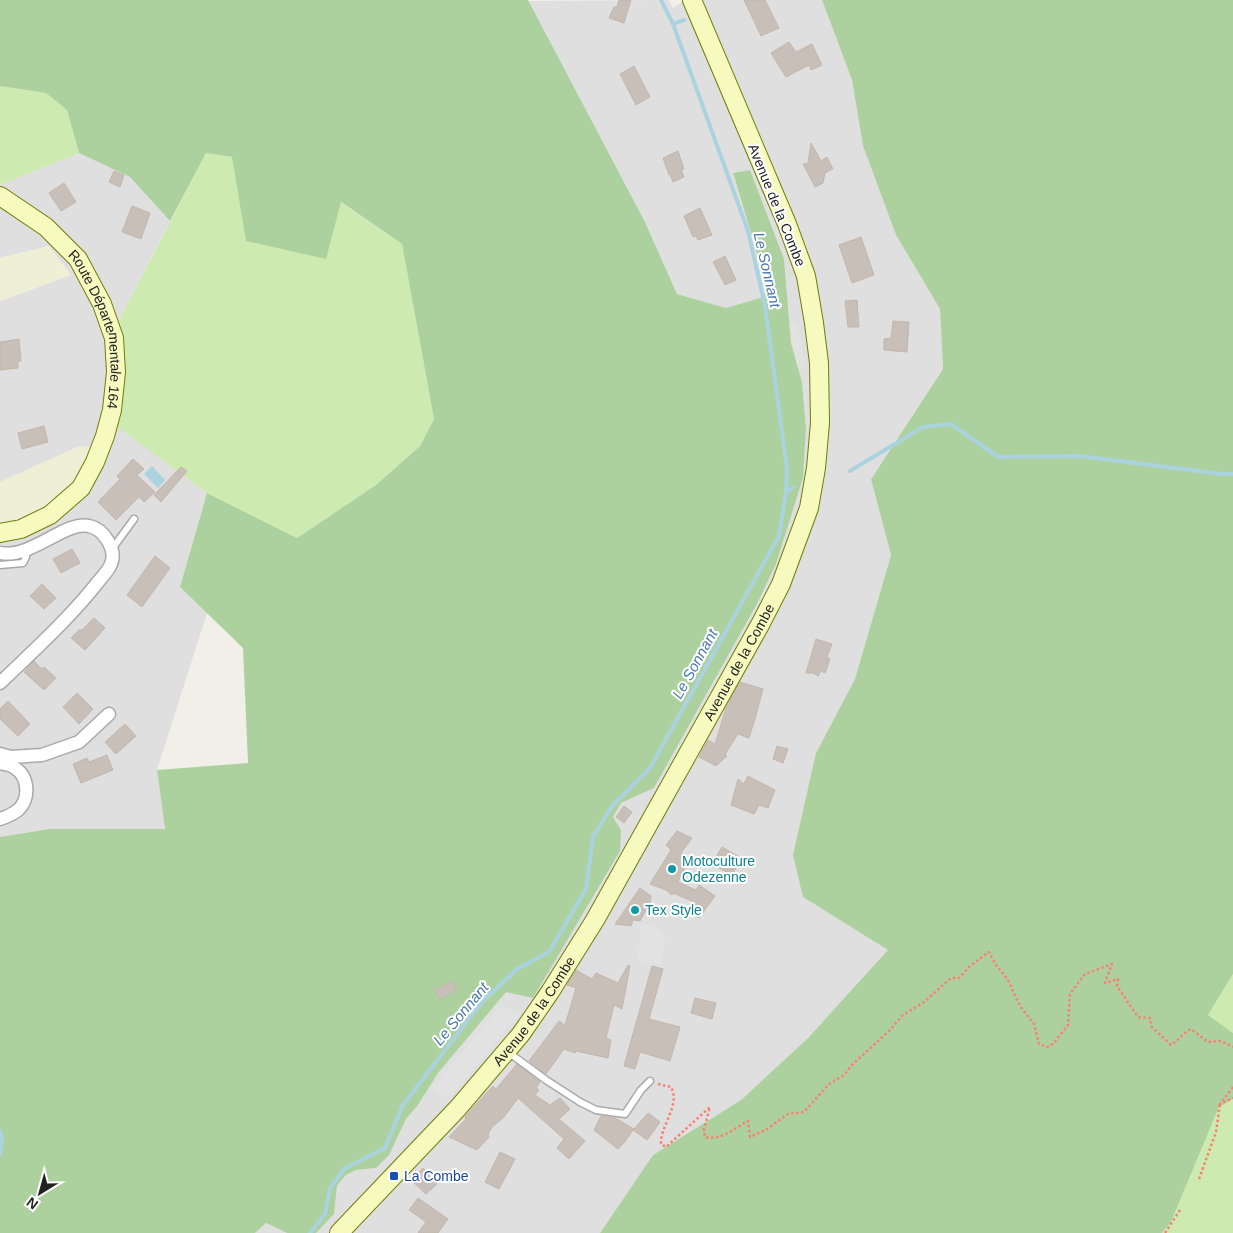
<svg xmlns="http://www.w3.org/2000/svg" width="1233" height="1233" viewBox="0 0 1233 1233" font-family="Arial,sans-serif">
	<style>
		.residential { fill: #e0dfdf }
		.farmland { fill: #eef0d5 }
		.grass { fill: #cdebb0 }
		.forest { fill: #add19e }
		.parking { fill: #e2e2e2 }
		.water { fill: #aad3df }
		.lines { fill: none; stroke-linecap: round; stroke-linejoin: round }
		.stream { stroke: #aad3df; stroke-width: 4 }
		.building { fill: #c7bfb8; stroke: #c4b6ab }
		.lane-casing { stroke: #a9a9a9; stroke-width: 9 }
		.street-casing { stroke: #a9a9a9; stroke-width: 15 }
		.secondary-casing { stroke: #707d05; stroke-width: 20 }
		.path { stroke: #fa8072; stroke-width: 2.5; stroke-dasharray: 2.5 2.5; stroke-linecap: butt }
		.lane { stroke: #fff; stroke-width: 6 }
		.street { stroke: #fff; stroke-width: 12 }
		.secondary { stroke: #f7fabf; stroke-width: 18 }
		.culture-dot { fill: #0f9aa8; stroke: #fff; stroke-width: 2 }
		.transit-dot { fill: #1a4fb4; stroke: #fff; stroke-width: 2 }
		.labels { text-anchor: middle; stroke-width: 4; stroke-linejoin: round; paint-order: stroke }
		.street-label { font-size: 14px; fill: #222; stroke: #fff }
		.culture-label { font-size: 14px; fill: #0d838f; stroke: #fff; text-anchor: start }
		.transit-label { font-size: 14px; fill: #164399; stroke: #fff; text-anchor: start }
		.water-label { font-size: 15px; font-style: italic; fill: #4a7aab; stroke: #fff }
	</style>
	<rect width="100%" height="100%" fill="#f2efe9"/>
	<path class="residential" d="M668,0L673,8L685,0H822L852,80L863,146L896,235L940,309L943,369L871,478L891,555L855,679L816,753L803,897L889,950L808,1038L741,1100L653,1155L600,1233H316L334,1214L337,1186L346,1175L356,1170L376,1168L406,1119L418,1105L438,1073L506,991L533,998L621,830L613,817L621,803L654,788L758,602L776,564L803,478L806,429L802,382L791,343L784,259L733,174L768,290L760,298L726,308L677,294L645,222L528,1Z
		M79,153L130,177L170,221L121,316L170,465L207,493L180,587L207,613L157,770L165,829H49L0,837V524L34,518L80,446L0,482V301L71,275L49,246L0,258V185Z
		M265,1223L287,1233H255Z"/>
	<path class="farmland" d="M49,246L71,275L0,301V258Z
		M80,446L94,448L75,486L34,518L0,524V482Z"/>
	<path class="grass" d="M0,86L46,93L67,110L79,153L0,185Z
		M206,153L232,157L340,202L402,244L434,419L420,446L376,485L297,538L207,493L115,425L104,396L121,316Z
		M1233,974V1033L1208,1015Z
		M1233,1099V1233H1162L1171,1222L1219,1107Z"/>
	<path class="forest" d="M0,0H528L645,222L677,294L726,308L760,298L768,290L733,173L750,170L784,259L791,343L802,382L806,429L803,478L776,564L758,602L654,788L621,803L613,817L621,830L620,851L533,998L506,992L438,1073L418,1105L406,1119L389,1155L376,1168L356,1170L346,1175L337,1186L334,1214L316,1233H287L266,1223L255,1233H0V837L49,829H165L157,770L248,763L243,648L180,587L207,493L297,538L376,485L420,446L434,419L402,244L341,202L326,259L246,241L232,157L206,153L170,221L130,177L79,153L67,110L46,93L0,86Z
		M822,0H1233V974L1208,1015L1233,1033V1099L1219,1107L1171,1222L1162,1233H600L653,1155L741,1100L808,1038L888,950L803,897L793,855L816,753L855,679L891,555L871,479L943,369L940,309L896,235L863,146L852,80Z"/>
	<path class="parking" d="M797,322L805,364L797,365L790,323Z
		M649,924L657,928L665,936L661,964L638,961L640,926Z
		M500,1007L521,1013L448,1100L432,1088Z"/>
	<path class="water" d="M152,466L165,480L158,488L144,474Z"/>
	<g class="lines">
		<path class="stream" d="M673,24L684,20
			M850,471L923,427L951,424L998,457L1080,456L1222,474H1233
			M786,492L794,487
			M0,1131L2,1140L0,1154
			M310,1233L325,1214L330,1188L344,1169L385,1148L403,1105L482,1002L517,969L549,952L586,889L593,837L612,806L650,768L779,536L786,492L787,469L765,306L748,231L673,24L661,0"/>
	</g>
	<path class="building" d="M619,0H631L624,23L609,18L614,7H617Z
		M744,0H765L779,28L761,36Z
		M789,42L796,52L812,44L822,65L811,70L809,65L786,77L771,53Z
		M634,66L650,97L636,105L620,74Z
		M811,143L821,161L827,157L833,169L825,173L823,183L815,187L803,164L808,163Z
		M678,151L684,169H681L684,177L673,182L670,174L669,175L663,158Z
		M114,171L124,175L120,187L109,182Z
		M64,183L76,202L61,211L49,193Z
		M132,206L150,213L141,239L122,232Z
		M700,208L712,235L698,240L696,236L693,237L684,216Z
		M861,237L874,275L852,283L839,245Z
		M725,256L736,280L725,285L713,262Z
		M857,300L859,327H848L845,301Z
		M893,321L909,322L907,352L884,350V339L891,338Z
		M19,339L21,361H18V368L0,370V342Z
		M44,426L48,442L22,449L18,433Z
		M133,459L144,469L137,475L155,492L144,502L139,497L116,520L98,502L120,479L117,476Z
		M181,467L187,471L161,502L154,495Z
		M72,549L80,563L61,573L53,559Z
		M155,556L170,568L142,607L127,595Z
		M42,584L56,598L44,609L30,596Z
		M94,618L105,628L85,650L71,638L80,629L81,631Z
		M816,639L832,644L827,657L830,659L825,673L821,671L818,676L813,673H806Z
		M34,661L42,669L44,667L56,678L44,690L24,672Z
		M740,682L763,689L755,719L749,738L738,734L727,751L725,755L727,756L716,766L699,757L708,740L715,744L726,708Z
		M77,693L93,709L79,724L63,707Z
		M8,701L30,724L18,736L0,719V709Z
		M125,724L136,736L116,754L105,742Z
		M777,746L788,749L783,763L773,759Z
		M107,755L113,770L81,783L73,764L87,758L89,762Z
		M748,776L775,790L768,808L759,805L754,814L731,805L738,779L744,784Z
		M624,806L632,812L624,823L616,817Z
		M677,831L692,838L681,853L689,860L678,882L696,890L699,885L715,896L699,918L688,911L694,902L673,893L672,895L666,890L650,884L671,850L666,845Z
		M722,847L741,858L732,875L712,864Z
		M640,888L651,896L650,903L640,921L633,920L631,926L615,924Z
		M628,965L630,966L622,1009L614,1005L606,1038L611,1040L608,1058L576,1051L575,1053L564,1049L546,1074L529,1061L559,1021L565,1025L576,988L567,985L576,970L592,979L596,973L618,983Z
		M652,966L663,969L649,1019L680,1027L670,1061L640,1052L635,1069L624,1066Z
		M452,981L457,990L440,999L434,990Z
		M695,998L716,1003L712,1019L691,1013Z
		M517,1064L540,1082L536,1088L539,1090L535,1095L550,1105L560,1098L570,1109L559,1119L585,1141L569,1159L557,1148L564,1139L518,1098L504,1117L492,1127L488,1134L489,1137L477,1150L449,1137L466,1119L465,1117L478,1102L493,1086L496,1089Z
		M648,1113L660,1122L647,1140L633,1130L624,1143L618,1149L594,1130L601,1116L615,1118L634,1129Z
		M500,1152L515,1159L499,1189L485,1182Z
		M423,1168L437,1184L426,1194L411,1180Z
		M418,1198L448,1219L438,1233H418L426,1222L409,1210Z"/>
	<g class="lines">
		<g class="lane-casing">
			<path id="lane" d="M112,549L134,519
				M0,565L23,563L26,557V550
				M508,1052L546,1080L580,1102L596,1110L625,1114L641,1090L650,1081"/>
		</g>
		<g class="street-casing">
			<path id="street" d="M0,553C31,559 66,520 89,526C104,529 117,550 111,564C109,570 102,577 98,582C69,619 33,651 0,683
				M0,754L11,757L42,755L79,742L109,714
				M0,763C4,764 12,765 15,768C29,777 30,799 18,810C13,814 6,817 0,819"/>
		</g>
		<g class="secondary-casing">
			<g id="secondary">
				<path id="s1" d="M0,196L46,227L78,259L102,304L114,338L116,372L112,410L105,436L95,462L81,488L50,515L21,529L0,533"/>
				<path id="s2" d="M339,1233L458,1108L521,1034L550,992L595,920L761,623L781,584L809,508L816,468L820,423L819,363L814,323L806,276L787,224L692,0"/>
			</g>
		</g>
		<path class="path" d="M658,1084L671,1087C681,1105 660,1126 661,1144L666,1147L710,1107L704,1129L705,1137C722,1141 734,1128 748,1121L750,1137L767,1129L788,1114L804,1112L829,1084L844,1075L853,1064L890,1030L903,1015L924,1002L951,978H959L970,966L989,952L996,965L1008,980L1020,1006L1034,1024L1039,1044L1047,1047L1053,1044L1068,1025L1070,994L1085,974L1112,964L1105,983L1118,979L1117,986L1138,1017L1150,1018L1151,1026L1171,1045C1179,1040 1183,1033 1191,1029L1208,1042L1221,1041L1233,1047
			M1233,1087L1220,1104L1233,1098
			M1199,1179L1216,1132L1220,1104
			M1165,1233L1180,1210"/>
		<use href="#lane" class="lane"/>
		<use href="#street" class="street"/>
		<use href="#secondary" class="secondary"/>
	</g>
	<g class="culture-dot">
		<circle cx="672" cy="869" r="5"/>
		<circle cx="635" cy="910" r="5"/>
	</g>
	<rect class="transit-dot" x="389" y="1171" width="10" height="10" rx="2.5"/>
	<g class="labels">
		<g class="street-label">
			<text transform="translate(777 205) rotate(68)" y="5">Avenue de la Combe</text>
			<text dy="5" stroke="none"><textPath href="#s1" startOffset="175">Route Départementale 164</textPath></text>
			<text dy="5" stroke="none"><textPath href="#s2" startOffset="701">Avenue de la Combe</textPath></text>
			<text dy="5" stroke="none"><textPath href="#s2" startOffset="296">Avenue de la Combe</textPath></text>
		</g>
		<g class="culture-label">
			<text x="682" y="866">Motoculture<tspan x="682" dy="16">Odezenne</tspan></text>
			<text x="645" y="915">Tex Style</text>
		</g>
		<g class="transit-label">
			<text x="404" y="1181">La Combe</text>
		</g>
		<g class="water-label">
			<text transform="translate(767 270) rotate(77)" y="5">Le Sonnant</text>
			<text transform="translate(695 664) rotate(-61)" y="5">Le Sonnant</text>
			<text transform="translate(461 1014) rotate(-50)" y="5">Le Sonnant</text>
		</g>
	</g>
	<g transform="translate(40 1193) rotate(217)" stroke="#ffffff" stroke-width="4" paint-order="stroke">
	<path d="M0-4L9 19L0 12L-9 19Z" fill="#222222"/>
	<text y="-8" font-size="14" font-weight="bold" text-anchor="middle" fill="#222222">N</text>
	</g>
</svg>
